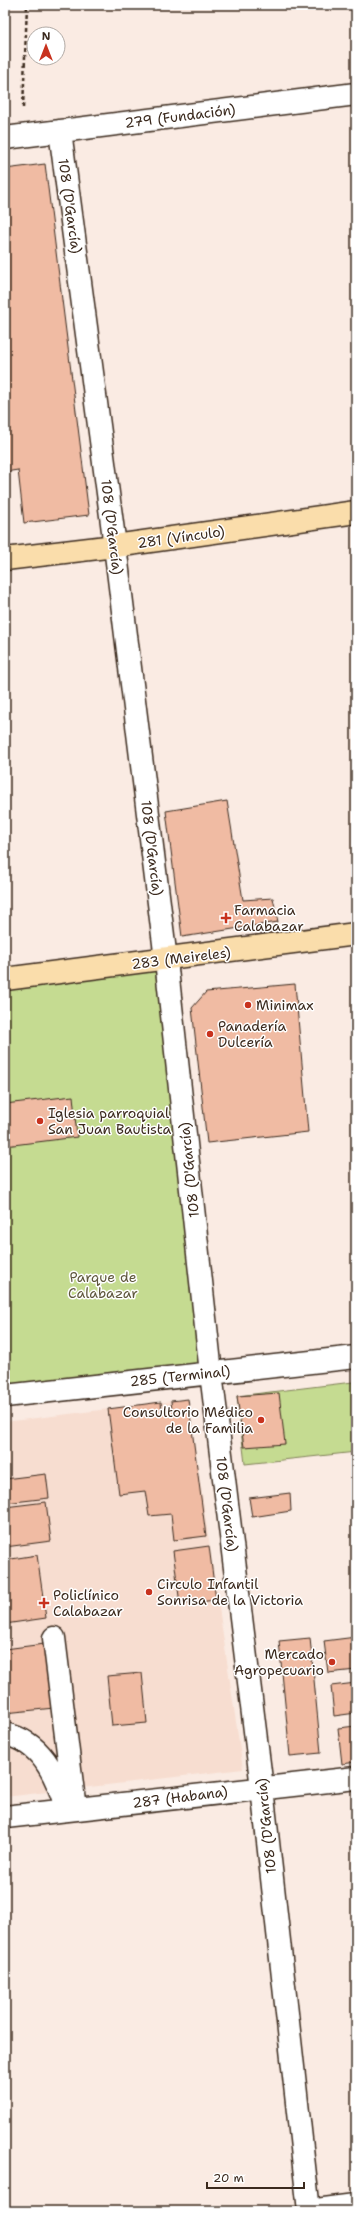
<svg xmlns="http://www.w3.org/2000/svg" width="361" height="2216" viewBox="0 0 361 2216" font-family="'Shantell Sans',sans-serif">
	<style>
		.built { fill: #f7ddd0 }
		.green { fill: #c5db91; stroke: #808258 }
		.building { fill: #f0bba3; stroke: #3b2a1e }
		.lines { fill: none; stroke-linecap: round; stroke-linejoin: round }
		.minor-casing { stroke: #3b2a1e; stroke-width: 25 }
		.major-casing { stroke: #3b2a1e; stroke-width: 25 }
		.path { stroke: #3b2a1e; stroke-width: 2.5; stroke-dasharray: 4 3; stroke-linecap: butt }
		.minor { stroke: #fff; stroke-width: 22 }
		.major { stroke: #faddab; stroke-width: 22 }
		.poi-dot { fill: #c8321e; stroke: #fff; stroke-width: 1.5 }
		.labels { text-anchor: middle; stroke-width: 3; stroke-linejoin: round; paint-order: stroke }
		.street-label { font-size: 14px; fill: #3b2a1e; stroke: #fff }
		.poi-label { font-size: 14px; fill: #3b2a1e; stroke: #fff; text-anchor: start }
		.park-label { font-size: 14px; fill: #5e563b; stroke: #fff }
	</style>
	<rect width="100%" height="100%" fill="#faebe3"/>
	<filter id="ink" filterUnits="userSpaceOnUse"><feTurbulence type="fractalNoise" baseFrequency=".025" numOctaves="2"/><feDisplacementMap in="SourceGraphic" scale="8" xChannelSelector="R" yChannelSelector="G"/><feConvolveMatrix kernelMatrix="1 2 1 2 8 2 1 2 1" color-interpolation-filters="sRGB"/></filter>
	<g filter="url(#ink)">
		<path class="built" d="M188,1399L243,1769L5,1797V1422Z"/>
		<path class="green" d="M166,960L211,1373L5,1396V979Z
			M353,1382L356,1407V1452L245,1464L237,1396Z"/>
		<path class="building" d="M45,164L89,515L24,523L18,470L5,472V169Z
			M227,801L243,900L273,898L278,922L182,937L166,811Z
			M295,984L308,1132L207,1143L192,1008L206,992Z
			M73,1096L77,1137L5,1146V1104Z
			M279,1393L285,1444L244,1447L237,1396Z
			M188,1399L206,1536L174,1540L171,1514L149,1516L145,1491L119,1494L108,1409L161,1402L162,1412L172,1410L171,1401Z
			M46,1474L49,1498L5,1503V1479Z
			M290,1493L291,1511L252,1517L249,1498Z
			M46,1502L51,1541L5,1547V1507Z
			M209,1546L216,1600L180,1604L173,1551Z
			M37,1555L46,1618L5,1624V1560Z
			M356,1637V1670L328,1673L324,1641Z
			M310,1638L321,1753L290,1756L279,1641Z
			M44,1644L54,1708L5,1713V1649Z
			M142,1673L147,1723L112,1726L107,1676Z
			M356,1683V1713L334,1716L331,1686Z
			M356,1726V1762L342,1764L338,1728Z"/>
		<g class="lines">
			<g class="minor-casing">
				<path id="minor" d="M60,131L115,546L166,960L211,1373L262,1788L309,2211
					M5,138L356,94
					M5,1396L356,1357
					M54,1638L75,1809
					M5,1734C41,1742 55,1773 65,1804
					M5,1817L356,1778
					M308,2211L356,2205"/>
			</g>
			<g class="major-casing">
				<path id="major" d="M5,559L115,546L356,512
					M5,979L356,934"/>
			</g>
			<path class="path" d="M23,108L27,5"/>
			<use href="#minor" class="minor"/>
			<use href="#major" class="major"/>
		</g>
	</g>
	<g class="poi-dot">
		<path d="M224 912h4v4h4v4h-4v4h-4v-4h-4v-4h4z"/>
		<circle cx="248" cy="1005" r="4"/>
		<circle cx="210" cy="1034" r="4"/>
		<circle cx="40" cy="1121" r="4"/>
		<circle cx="261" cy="1420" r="4"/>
		<circle cx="149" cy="1592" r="4"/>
		<path d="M42 1597h4v4h4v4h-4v4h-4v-4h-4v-4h4z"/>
		<circle cx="332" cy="1662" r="4"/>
	</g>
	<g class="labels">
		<g class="street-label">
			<text transform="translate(180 116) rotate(-7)" y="5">279 (Fundación)</text>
			<text transform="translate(70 206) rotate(82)" y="5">108 (D'García)</text>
			<text transform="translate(112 527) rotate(83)" y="5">108 (D'García)</text>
			<text transform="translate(181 537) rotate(-8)" y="5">281 (Vínculo)</text>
			<text transform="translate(152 848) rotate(83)" y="5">108 (D'García)</text>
			<text transform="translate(181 958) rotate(-7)" y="5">283 (Meireles)</text>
			<text transform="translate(189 1170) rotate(-96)" y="5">108 (D'García)</text>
			<text transform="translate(180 1376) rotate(-6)" y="5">285 (Terminal)</text>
			<text transform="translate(227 1504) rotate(83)" y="5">108 (D'García)</text>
			<text transform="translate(180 1797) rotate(-7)" y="5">287 (Habana)</text>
			<text transform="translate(266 1826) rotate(-96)" y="5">108 (D'García)</text>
		</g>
		<g class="poi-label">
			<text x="234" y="915">Farmacia<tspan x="234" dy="16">Calabazar</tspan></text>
			<text x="256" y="1010">Minimax</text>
			<text x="218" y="1031">Panadería<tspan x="218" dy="16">Dulcería</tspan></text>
			<text x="48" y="1118">Iglesia parroquial<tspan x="48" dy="16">San Juan Bautista</tspan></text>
			<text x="253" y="1417" text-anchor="end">Consultorio Médico<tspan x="253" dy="16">de la Familia</tspan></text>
			<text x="157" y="1589">Circulo Infantil<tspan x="157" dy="16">Sonrisa de la Victoria</tspan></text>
			<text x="53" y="1600">Policlínico<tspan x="53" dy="16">Calabazar</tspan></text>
			<text x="324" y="1659" text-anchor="end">Mercado<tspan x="324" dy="16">Agropecuario</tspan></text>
		</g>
		<g class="park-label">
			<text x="103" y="1282">Parque de<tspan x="103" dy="16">Calabazar</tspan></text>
		</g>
	</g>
	<rect width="361" height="2216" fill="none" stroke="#fff" stroke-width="20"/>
	<rect x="10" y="10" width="341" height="2196" fill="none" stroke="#3b2a1e" stroke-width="1.5" filter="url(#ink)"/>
	<g transform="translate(46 46)"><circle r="19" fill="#ffffff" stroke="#b1aaa5"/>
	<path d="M0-3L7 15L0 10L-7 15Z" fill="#c8321e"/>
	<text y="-6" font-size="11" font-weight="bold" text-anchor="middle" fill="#3b2a1e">N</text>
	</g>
	<path d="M207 2182v6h97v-6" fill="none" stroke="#3b2a1e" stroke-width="2"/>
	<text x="213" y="2182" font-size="12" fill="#3b2a1e" stroke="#ffffff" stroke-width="3" paint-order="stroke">20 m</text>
</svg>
